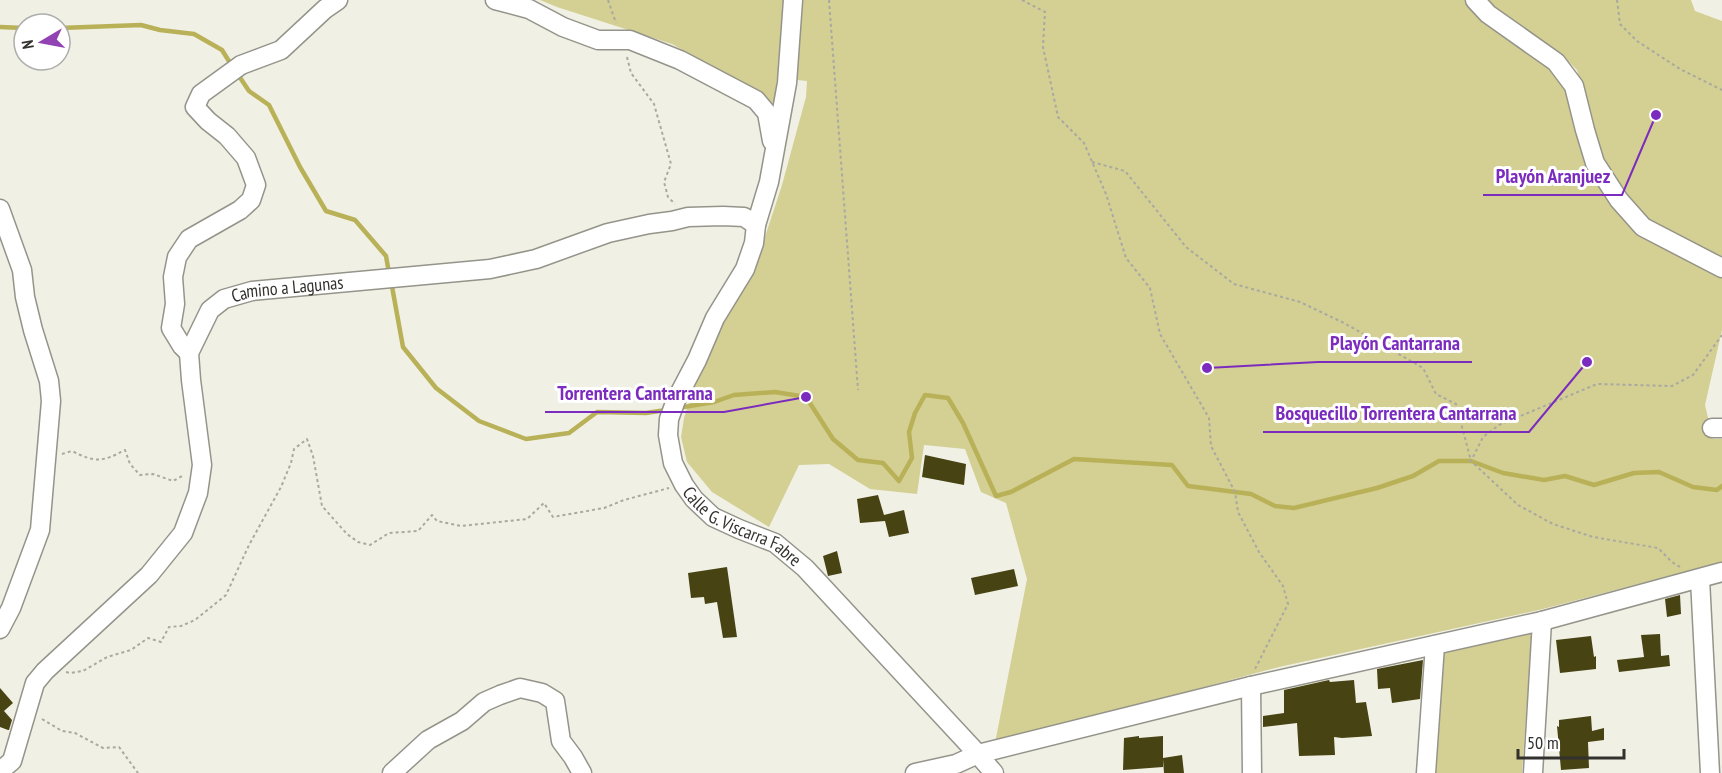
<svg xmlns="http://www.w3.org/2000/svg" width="1722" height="773" viewBox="0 0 1722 773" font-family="'PT Sans Narrow',sans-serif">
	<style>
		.green { fill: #d4cf93 }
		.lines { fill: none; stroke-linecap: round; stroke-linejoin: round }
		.stream { stroke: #b9b157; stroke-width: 4.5 }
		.building { fill: #484313 }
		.minor-casing { stroke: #95948a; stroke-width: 21 }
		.path { stroke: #a9a9a1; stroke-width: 2; stroke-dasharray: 3 3; stroke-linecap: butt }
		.minor { stroke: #fff; stroke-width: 18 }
		.labels { text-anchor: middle; stroke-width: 6; stroke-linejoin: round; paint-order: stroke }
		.street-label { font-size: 18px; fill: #32312d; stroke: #fff }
		.leader { fill: none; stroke: #7b2cbf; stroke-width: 2 }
		.callout-dot { fill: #7b2cbf; stroke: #fff; stroke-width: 2 }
		.callout-label { font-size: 20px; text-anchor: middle; font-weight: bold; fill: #7b2cbf; stroke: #fff; stroke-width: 6; stroke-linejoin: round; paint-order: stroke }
	</style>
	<rect width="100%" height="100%" fill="#f0f0e5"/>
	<path class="green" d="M540,0H1467L1550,67L1591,119L1577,70L1560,53L1492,5L1488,0H1691L1695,11L1722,21V330L1705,405L1713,439H1722V562L1539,610L1279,667L995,743L1027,579L1006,503L981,492L965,449L924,445L917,494L870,489L829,464L799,465L769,527L712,492L687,462L681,437L684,418L714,326L760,252L782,185L806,97L807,81L777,78L775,105L762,94L672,44L557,7Z
		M1532,632L1522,773H1436L1442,651Z"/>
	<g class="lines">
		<path class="stream" d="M0,27L24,28
			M60,28L141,25L160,30L194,34L222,50L232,66
			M237,73L249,91L269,105L300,167L326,211L355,220L386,256L389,273
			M391,281L403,347L436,388L479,421L526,439L569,433L597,412L646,413L666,410
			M678,408L714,402L734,395L775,392L806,397L833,439L858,460L883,463L899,481L912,458L909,432L915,413L925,395L948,398L963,423L996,496L1011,492L1074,459L1172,465L1188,486L1251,494L1275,506L1294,508L1377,488L1413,476L1439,461H1471L1503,473L1544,480L1565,476L1594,485L1634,473L1659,472L1693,487L1717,490L1722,486"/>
	</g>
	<path class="building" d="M925,455L966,464L964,485L922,477Z
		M878,495L884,515L904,510L909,533L889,537L885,521L860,523L857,499Z
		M837,551L842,573L828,576L823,556Z
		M727,567L737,637L723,638L717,602L705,604L704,597L691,598L688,573Z
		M1014,569L1018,586L975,595L971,578Z
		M1680,595L1681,614L1667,617L1665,599Z
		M1660,634L1661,656L1669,655L1670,666L1619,672L1617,660L1644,657L1641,635Z
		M1591,636L1594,657L1596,656V669L1560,673L1556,640Z
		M1423,660L1420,699L1392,703L1390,688L1378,689L1377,669Z
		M1329,680L1330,682L1354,680L1356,703L1366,702L1372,736L1342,738L1334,737L1335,755L1299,756L1297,723L1263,727V716L1284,713V690Z
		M0,688L13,703L4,711L12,720L9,730H8L0,727Z
		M1591,716L1592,731L1604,728V740L1588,742L1589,768L1561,770L1557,726L1559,727V720Z
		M1139,736V738L1163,736V758L1182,755L1184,773H1164L1163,759V767L1123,770L1124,738Z"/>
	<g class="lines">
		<g class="minor-casing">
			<g id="minor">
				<path d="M495,0L529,9L563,27L598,40H630L680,60L756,100L767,113L772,141"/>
				<path id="s1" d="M793,0L787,83L769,182L756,225L754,243L745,269L715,318L697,360L676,400L669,419L668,435L673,463L684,485L694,499L713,517L739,529L775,543L805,568L975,751L994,773"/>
				<path d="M1475,0L1488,14L1556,62L1574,86L1585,130L1595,163L1619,200L1643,227L1722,268"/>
				<path d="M0,209L22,270L25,297L33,330L49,381L51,401L40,530L11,608L0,629"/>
				<path d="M189,353L182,346L171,328L175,304L173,277L177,257L189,239L240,210L251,200L256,185L246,158L227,136L208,121L195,107L201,94L241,65L281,50L325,9L338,0"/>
				<path d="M1712,428H1722"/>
				<path d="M1700,579L1710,773"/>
				<path d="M1251,686L1252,773"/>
				<path id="s2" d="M0,771L12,761L35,683L45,671L149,575L183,533L198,493L202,465L191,380L189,353L210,310L224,299L252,291L490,269L536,259L608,233L649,224L672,221L688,217L723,216L744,217L756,225"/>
				<path d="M392,773L428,740L462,721L484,702L500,695L520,688L542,693L555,701L561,741L573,757L582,773"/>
				<path d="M915,773L956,764L978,754L1251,686L1542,621L1722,572"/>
				<path d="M1426,773L1435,645"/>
				<path d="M1533,773L1542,621"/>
			</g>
		</g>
		<path class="path" d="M608,0L616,23
			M829,0L858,390
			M1022,0L1045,12L1043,47L1058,117L1084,143L1106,194L1126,258L1150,288L1160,334L1209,418L1211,446L1235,492L1238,512L1259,552L1283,586L1288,604L1255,669
			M1617,0L1620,24L1637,41L1680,69L1722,90
			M627,57L631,73L654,104L671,164L664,182L668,197L675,204
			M1092,162L1125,171L1186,247L1234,284L1300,302L1344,323L1423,368L1436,394L1456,404L1471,461
			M62,454L72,451C96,463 102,462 125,450L130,464L140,475L153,474L173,481L184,475
			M1680,567L1672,562L1658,548L1593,537L1553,524L1518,505L1471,461L1483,437L1499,425L1597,384L1672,386L1693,375L1722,335
			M66,672L70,673L83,671L107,657L131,650L148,638L161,642L169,627L181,626L195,620L226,595L249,545L281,487L291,463L294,449L307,439L313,456L322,506L347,534L358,542L370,545L389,533L418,531L432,515L437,521L461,526L527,519L544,503L553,517L604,508L624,500L669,488
			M42,719L62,731L75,733L103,748L119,747L138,773"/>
		<use href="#minor" class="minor"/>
	</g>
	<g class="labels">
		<g class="street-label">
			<text dy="6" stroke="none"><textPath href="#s2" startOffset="622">Camino a Lagunas</textPath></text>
			<text dy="6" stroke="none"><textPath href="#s1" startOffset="585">Calle G. Viscarra Fabre</textPath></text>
		</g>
	</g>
	<path class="leader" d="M1656 115L1622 195H1483M1207 368L1318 362H1472M806 397L724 412H545M1587 362L1529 432H1263"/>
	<g class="callout-dot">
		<circle cx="1656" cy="115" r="6"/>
		<circle cx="1207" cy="368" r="6"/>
		<circle cx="806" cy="397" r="6"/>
		<circle cx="1587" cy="362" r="6"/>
	</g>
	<g class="callout-label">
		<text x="1553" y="183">Playón Aranjuez</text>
		<text x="1395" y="350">Playón Cantarrana</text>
		<text x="635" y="400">Torrentera Cantarrana</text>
		<text x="1396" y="420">Bosquecillo Torrentera Cantarrana</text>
	</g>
	<g transform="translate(42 42) rotate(260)"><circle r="28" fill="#ffffff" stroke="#adadab" stroke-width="1.5"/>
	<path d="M0-4.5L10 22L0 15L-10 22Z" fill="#9142b3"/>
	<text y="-9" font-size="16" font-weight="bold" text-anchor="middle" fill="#32312d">N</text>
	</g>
	<path d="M1518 749v9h106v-9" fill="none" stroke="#32312d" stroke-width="3"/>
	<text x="1527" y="749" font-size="18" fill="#32312d" stroke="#ffffff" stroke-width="4.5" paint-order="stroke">50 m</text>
</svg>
